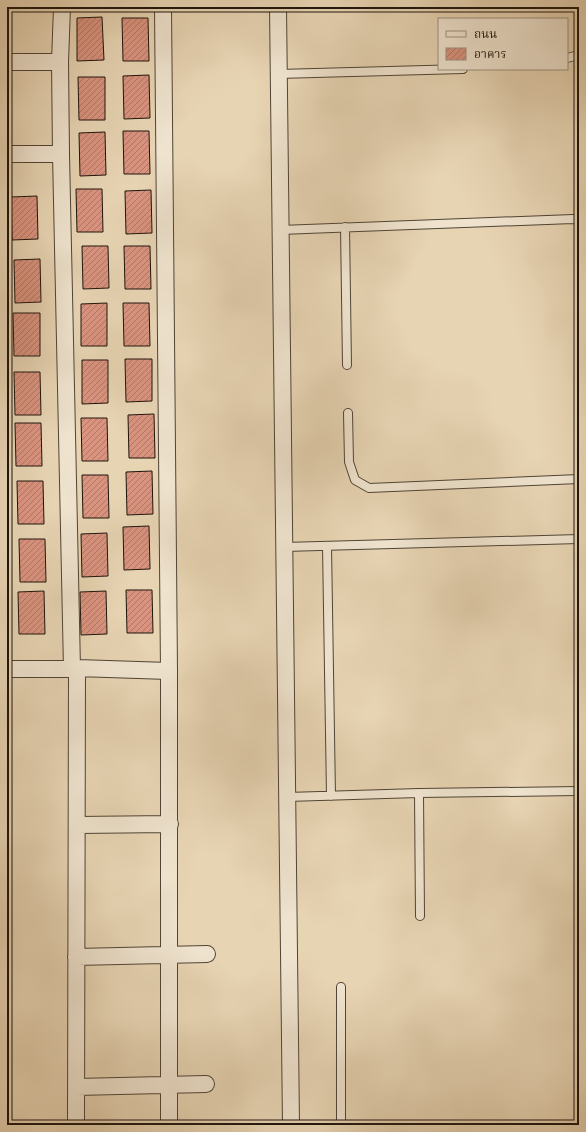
<svg xmlns="http://www.w3.org/2000/svg" width="586" height="1132" viewBox="0 0 586 1132" font-family="'IM FELL French Canon','Noto Serif Thai',serif">
	<style>
		.building { fill: url(#building-hatch); stroke: #1e140c }
		.lines { fill: none; stroke-linecap: round; stroke-linejoin: round }
		.service-casing { stroke: #504436; stroke-width: 10 }
		.minor-casing { stroke: #504436; stroke-width: 18 }
		.service { stroke: #efe3ce; stroke-width: 8 }
		.minor { stroke: #efe3ce; stroke-width: 16 }
	</style>
	<defs>
		<pattern id="building-hatch" width="6" height="6" patternUnits="userSpaceOnUse"><rect width="6" height="6" fill="#da937f"/><path d="M-1 1l2-2M0 6l6-6M5 7l2-2" fill="none" stroke="#b07766"/></pattern>
	</defs>
	<rect width="100%" height="100%" fill="#e7d4b3"/>
	<filter id="stains"><feTurbulence type="fractalNoise" baseFrequency=".005" numOctaves="4"/><feColorMatrix values="0 0 0 0 .2 0 0 0 0 .09 0 0 0 0 .02 0 0 0 .5 -.17"/></filter>
	<radialGradient id="worn" r=".72"><stop offset=".6" stop-color="#630" stop-opacity="0"/><stop offset="1" stop-color="#630" stop-opacity=".3"/></radialGradient>
	<path class="building" d="M102,17L104,60L77,61V18Z
		M122,18H148L149,61H123Z
		M149,75L150,118L124,119L123,76Z
		M78,77H105V120H79Z
		M123,131H149L150,174H124Z
		M105,132L106,175L80,176L79,133Z
		M76,189H102L103,232H77Z
		M151,190L152,233L126,234L125,191Z
		M37,196L38,239L12,240L11,197Z
		M82,246H108L109,288L83,289Z
		M124,246H150L151,289H125Z
		M40,259L41,302L15,303L14,260Z
		M107,303V346H81V304Z
		M123,303H149L150,346H124Z
		M13,313H40V356H14Z
		M125,359H152V401L126,402Z
		M82,360H108V403L82,404Z
		M14,372H40L41,415H15Z
		M154,414L155,458H129L128,415Z
		M81,418H107L108,461H82Z
		M15,423H41L42,466H16Z
		M152,471L153,514L127,515L126,472Z
		M82,475H108L109,518H83Z
		M17,481H43L44,524H18Z
		M149,526L150,569L124,570L123,527Z
		M107,533L108,576L82,577L81,534Z
		M19,539H45L46,582H20Z
		M126,590H152L153,633H127Z
		M44,591L45,634H19L18,592Z
		M106,591L107,634L81,635L80,592Z"/>
	<g class="lines">
		<g class="service-casing">
			<path id="service" d="M567,58L579,55
				M278,74L463,69
				M345,227L347,365
				M280,230L573,219L579,220
				M348,413L349,462L355,480L369,488L579,479
				M327,546L331,796
				M284,547L579,539
				M419,793L420,916
				M287,797L419,793L579,791
				M341,987V1125"/>
		</g>
		<g class="minor-casing">
			<path id="minor" d="M62,7L60,62L61,154L72,669
				M163,7L169,671V1125
				M278,7L291,1125
				M7,62H60
				M7,154H61
				M7,669H72L77,668L169,671
				M77,825L170,824
				M76,957L207,954
				M76,1087L206,1084
				M76,1125L77,668"/>
		</g>
		<use href="#service" class="service"/>
		<use href="#minor" class="minor"/>
	</g>
	<rect width="586" height="1132" fill="none" stroke="#e7d4b3" stroke-width="24"/>
	<rect x="8" y="8" width="570" height="1116" fill="none" stroke="#1e140c" stroke-width="2"/>
	<rect x="12" y="12" width="562" height="1108" fill="none" stroke="#1e140c"/>
	<rect x="438" y="18" width="130" height="52" fill="#efe3ce" stroke="#9b9080"/>
	<rect x="446" y="31" width="20" height="6" fill="#efe3ce" stroke="#9b9080"/>
	<text x="474" y="38" font-size="12" fill="#1e140c">ถนน</text>
	<rect x="446" y="48" width="20" height="12" fill="url(#building-hatch)" stroke="#9b9080"/>
	<text x="474" y="58" font-size="12" fill="#1e140c">อาคาร</text>
	<rect width="100%" height="100%" filter="url(#stains)"/>
	<rect width="100%" height="100%" fill="url(#worn)"/>
</svg>
